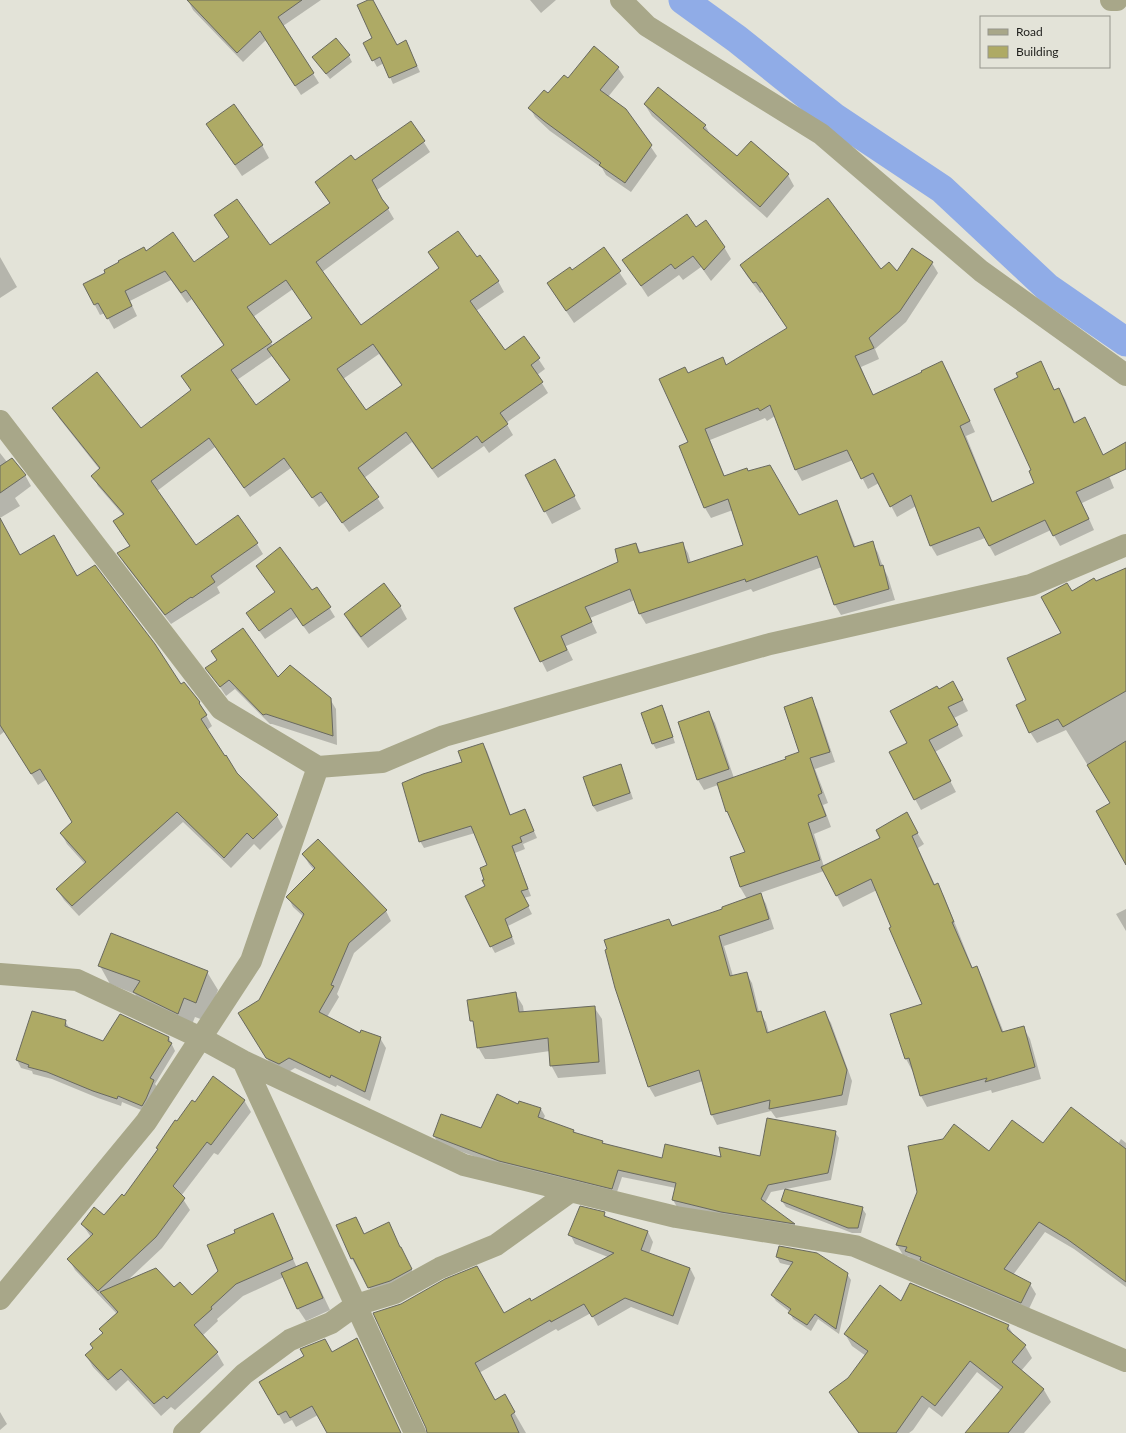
<svg xmlns="http://www.w3.org/2000/svg" width="1126" height="1433" viewBox="0 0 1126 1433" font-family="Lato,sans-serif">
	<style>
		.shadow { fill: #0003; fill-rule: evenodd }
		.lines { fill: none; stroke-linecap: round; stroke-linejoin: round }
		.canal { stroke: #90ace7; stroke-width: 29 }
		.building { fill: #aeaa65; stroke: #69695f; fill-rule: evenodd }
		.street { stroke: #a8a789; stroke-width: 22 }
	</style>
	<rect width="100%" height="100%" fill="#e3e3d8"/>
	<path class="shadow" d="M188,0H321L283,26L319,83L301,95L266,40L243,62L193,10Z
		M370,0H372L397,46L409,48L420,72L393,84L384,63L377,67L364,43L373,38Z
		M530,0H556L541,13Z
		M349,56L352,62L330,79L317,63Z
		M618,68L624,77L608,97L625,109L657,156L631,192L606,175L602,168L550,131L535,117L530,108L568,80Z
		M645,105L705,125L711,136L738,157L788,175L794,186L767,218L652,116Z
		M411,122L430,152L377,190L394,219L322,272L361,326L440,269L429,252L477,259L498,281L504,292L476,311L505,351L524,337L545,369L537,375L548,393L506,423L513,435L489,453L484,446L438,478L412,442L364,478L384,508L349,532L327,501L319,507L291,468L250,497L215,447L157,491L196,546L257,544L263,554L217,587L220,593L171,624L124,563L118,553L131,546L114,521L123,515L98,486L93,476L100,470L59,418L54,408L141,429L192,391L224,346L192,299L187,303L171,280L130,301L137,316L114,329L105,313L100,315L84,284L146,252L194,263L270,247L330,204L316,182L355,162ZM293,289L313,319L273,346L253,317ZM379,354L402,386L366,411L343,379ZM272,356L290,381L256,406L237,380Z
		M207,124L262,145L269,158L242,176Z
		M696,228L724,247L731,259L711,281L701,267L683,280L679,275L648,297L624,260Z
		M604,249L627,284L574,323L548,284L572,271Z
		M0,257L17,287L0,298Z
		M932,263L938,273L906,322L875,349L879,359L861,367L873,396L923,373L942,362L948,372L975,432L966,436L993,503L1035,483L1032,471L1046,373L1055,391L1059,389L1065,399L1075,423L1090,430L1114,488L1082,503L1094,530L1060,546L1051,530L995,556L985,538L937,556L931,546L916,506L897,517L879,483L868,489L853,460L802,481L796,470L775,416L767,421L765,418L710,440L725,477L748,472L798,516L836,501L842,512L856,548L872,542L878,553L883,567L888,577L895,600L841,615L835,605L822,567L753,592L751,589L646,624L640,614L635,600L590,618L597,633L566,646L573,660L547,672L515,608L620,563L636,544L641,553L682,543L688,553L691,563L744,545L733,510L711,518L705,508L680,446L689,443L688,374L723,359L727,366L788,329L762,292L760,293L747,276L741,266L880,270L897,272Z
		M0,453L7,462L25,475L31,486L15,498L20,506L0,518Z
		M562,473L581,509L552,524L526,476Z
		M0,519L20,556L76,577L181,686L199,702L212,726L207,730L236,774L277,816L283,827L260,850L254,844L231,868L183,822L79,916L64,900L57,889L85,864L67,844L61,833L73,822L47,779L38,785L5,731L0,735Z
		M257,566L311,592L317,588L335,617L309,634L297,617L265,639L253,622L276,593Z
		M1126,569V863L1111,803L1066,730L1037,743L1030,732L1027,701L1062,633L1072,593Z
		M400,606L407,619L368,648L352,627L345,614Z
		M212,651L330,699L336,709L337,745L272,724H270L235,689L226,696L207,668L218,661Z
		M938,690L959,693L968,711L954,718L963,736L935,752L956,792L921,810L915,799L908,743Z
		M811,699L817,709L835,762L815,769L828,803L823,805L831,827L814,834L824,867L882,838L906,814L924,844L918,848L935,885L937,884L944,896L973,969L977,967L983,979L1004,1033L1023,1027L1030,1039L1041,1079L992,1093L991,1090L927,1107L921,1096L913,1070H912L906,1059L923,1005L877,890L843,907L824,871L760,893L766,904L774,929L724,946L733,976L746,973L752,983L759,1012L766,1022L769,1033L825,1013L831,1023L852,1081L847,1105L776,1118L771,1111L717,1125L712,1115L703,1081L655,1097L649,1087L616,988L669,920L673,927L723,909L747,899L740,887L731,858L746,852L718,785L704,790L698,780L709,713L715,723L734,778L787,760L800,752Z
		M661,707L665,712L675,743L656,749L653,744Z
		M483,744L487,751L511,816L525,810L537,838L523,844L525,849L515,853L531,896L524,898L532,914L508,926L515,944L495,953L491,946L486,886L488,866L475,833L424,848L420,841L463,762Z
		M620,766L624,772L633,799L597,812L593,806Z
		M303,854L386,911L391,921L354,953L337,994L339,997L327,1017L361,1034L380,1038L386,1048L370,1101L337,1085L336,1087L295,1068L285,1074L273,1068L245,1023L260,1001L304,917L293,907L288,897L314,870L309,864Z
		M1126,909V931L1116,914Z
		M100,966L207,972L218,990L206,1021L195,1017L189,1032L145,1011L135,994L110,984Z
		M515,993L523,1006L524,1013L594,1007L602,1019L606,1074L558,1078L551,1065L550,1051L494,1059H485L478,1047Z
		M65,1021L70,1029L103,1043L169,1038L175,1051L155,1084L158,1088L146,1112L122,1102L121,1106L98,1098L52,1079L33,1074L32,1071L21,1068L17,1060Z
		M244,1100L251,1112L218,1155L214,1153L181,1196L190,1210L162,1248L127,1281L174,1288L192,1297L219,1271L236,1233L272,1214L279,1226L297,1268L307,1263L314,1276L330,1310L306,1321L298,1309L284,1277L243,1296L217,1319L218,1321L202,1336L217,1353L224,1365L175,1410L171,1407L161,1416L128,1380L116,1391L93,1367L86,1355L94,1348L104,1334L101,1329L117,1314L75,1270L69,1259L91,1237L82,1224L105,1217L124,1197L158,1150L157,1148L195,1103Z
		M519,1102L541,1109L545,1116L543,1120L574,1131L576,1134L602,1142L604,1144L662,1159L761,1158L835,1132L839,1138L831,1180L771,1192L765,1203L794,1224L797,1230L677,1207L673,1200L676,1188L622,1177L616,1195L503,1167L438,1143L434,1136L481,1130L518,1105Z
		M1121,1139L1126,1143V1287L1074,1249L1045,1232L1013,1275L1030,1284L1036,1294L1027,1313L912,1261L910,1257L903,1255L897,1245L990,1152L1043,1145L1118,1144Z
		M782,1201L862,1208L866,1214L861,1233H852L786,1207Z
		M604,1213L607,1218L648,1232L653,1242L649,1254L690,1268L695,1278L678,1325L631,1307L598,1326L591,1313L558,1331L556,1329L479,1373L495,1401L504,1395L526,1433H428L503,1315L531,1302L608,1257L575,1244L570,1234Z
		M355,1218L364,1235L388,1224L418,1282L376,1300L360,1271H359L352,1259L337,1226Z
		M777,1257L847,1274L851,1280L839,1334L818,1319L811,1331L793,1319L790,1313V1312L776,1301L772,1295L792,1266L780,1263Z
		M902,1303L1008,1326L1015,1337L1025,1346L1032,1358L1021,1371L1044,1390L1051,1402L1024,1433H966L1001,1391L977,1372L942,1417L929,1407L913,1430L909,1433H858L831,1392L849,1378L866,1356L852,1346L845,1334Z
		M357,1339L401,1433H328L318,1415L296,1427L292,1420L284,1424L260,1382L332,1354Z
		M0,1412L7,1424L0,1430Z"/>
	<g class="lines">
		<path class="canal" d="M683,0L737,39L834,117L942,189L1048,288L1126,342"/>
	</g>
	<path class="building" d="M187,0H302L278,17L314,73L295,86L260,31L237,53Z
		M368,0H373L397,45L406,40L417,66L389,78L380,57L372,61L363,43L372,38L357,5Z
		M336,38L350,55L326,74L312,57Z
		M594,46L619,67L600,90L626,109L652,145L625,183L599,165L601,163L544,121L528,108L544,90L548,93L564,75L568,78Z
		M658,87L706,125L703,128L737,156L751,141L789,174L760,207L644,104Z
		M234,104L263,145L235,165L206,124Z
		M411,121L425,141L372,180L382,199L389,208L316,262L361,325L439,268L428,252L458,231L477,257L480,255L499,281L470,301L505,350L524,336L540,358L531,365L543,382L500,413L508,424L482,443L477,436L432,469L406,432L358,468L379,497L342,523L321,492L312,498L284,458L244,488L209,438L151,481L196,545L238,515L258,543L211,576L215,582L192,598L191,597L165,615L117,553L130,546L113,521L124,514L91,476L100,468L52,408L97,372L141,428L191,390L181,376L224,345L186,290L181,293L165,271L125,291L132,306L107,319L98,303L94,305L83,284L105,273L104,270L119,262L118,261L144,247L146,251L173,232L194,262L229,237L214,215L237,199L270,245L330,203L315,182L351,155L355,160ZM286,280L312,318L267,349L290,380L256,405L231,370L272,342L247,307ZM373,344L402,385L366,410L337,369Z
		M828,198L881,269L889,262L897,271L912,248L933,262L900,311L869,338L874,348L855,356L873,395L922,372L921,371L942,361L970,421L960,426L992,502L1034,483L1029,471L1031,470L994,389L1018,377L1016,373L1041,361L1054,390L1059,388L1074,423L1085,417L1103,455L1126,442V469L1076,492L1089,519L1053,536L1045,520L989,546L979,527L930,546L911,495L890,507L873,473L861,479L847,450L795,470L770,405L760,411L758,408L705,429L724,476L747,468L748,471L770,465L799,515L837,500L854,547L873,541L880,566L883,565L889,589L834,605L817,556L746,582L745,579L639,614L630,589L585,607L592,622L561,636L567,650L540,662L514,608L618,562L615,549L636,543L639,553L683,542L688,563L743,545L728,499L704,508L679,446L688,442L659,379L685,367L688,373L723,357L726,365L787,328L756,282L753,283L740,265Z
		M687,214L696,227L706,220L725,247L704,270L693,256L675,269L671,264L641,286L622,260Z
		M604,247L621,271L566,311L547,283L570,267L572,270Z
		M12,458L26,475L0,493V466Z
		M555,459L575,496L544,512L525,475Z
		M0,518L20,555L54,535L77,576L95,565L155,644L181,684L184,682L200,702L199,703L207,715L201,719L225,756L226,755L237,773L278,815L253,839L247,833L224,858L177,812L72,906L56,889L86,862L60,833L72,822L40,769L31,774L0,725Z
		M280,547L312,590L317,587L331,607L303,626L291,608L259,631L246,613L275,592L256,566Z
		M1126,568V691L1063,727L1058,719L1029,733L1016,705L1026,700L1007,658L1061,633L1041,597L1067,583L1072,591L1094,578L1096,581Z
		M384,583L401,606L361,637L344,614Z
		M243,628L278,677L290,665L331,698L333,736L266,714L263,715L229,680L220,687L205,668L217,660L211,651Z
		M953,681L963,700L948,707L958,725L929,740L951,781L914,800L889,752L907,743L890,711L937,686L939,689Z
		M812,697L830,752L810,758L822,793L818,795L826,816L808,823L820,860L740,887L730,857L745,852L727,811L726,812L717,783L786,759L785,757L799,752L784,707Z
		M662,705L673,737L652,744L641,713Z
		M709,711L729,769L697,780L678,722Z
		M1126,741V865L1096,811L1110,803L1087,765Z
		M483,743L510,815L525,809L534,831L520,837L522,842L512,846L528,889L521,891L529,906L505,919L512,937L490,947L465,896L485,886L482,880H484L480,868L487,865L471,826L419,842L402,783L423,774L462,762L458,751Z
		M621,764L630,793L593,806L583,777Z
		M907,812L918,833L912,836L934,885L938,883L954,922H952L972,968L977,966L1002,1032L1024,1026L1035,1067L985,1082L987,1078L920,1096L909,1058L905,1059L890,1014L922,1004L889,928L891,927L871,879L836,896L821,867L880,838L876,830Z
		M318,839L387,910L349,943L331,985L334,986L319,1012L360,1033L361,1030L381,1037L365,1092L331,1075L330,1078L289,1058L279,1064L266,1058L238,1013L259,1000L304,914L286,897L315,868L302,854Z
		M761,893L769,919L719,936L730,976L747,972L757,1012L761,1011L767,1033L825,1011L847,1070L842,1095L769,1109L770,1100L711,1115L699,1070L648,1087L615,988L605,950L607,949L604,940L669,919L672,926L722,909V907Z
		M111,933L208,971L196,1003L184,998L178,1014L133,992L140,981L98,966Z
		M516,992L519,1012L595,1006L599,1062L550,1066L548,1038L477,1048L473,1021H470L467,1000Z
		M32,1011L66,1020L65,1026L103,1041L120,1014L169,1037L168,1041L172,1043L150,1078L154,1080L146,1099L142,1106L118,1096L117,1099L93,1091L47,1072L28,1067L29,1065L16,1060Z
		M213,1076L245,1100L211,1145L207,1142L173,1186L185,1198L156,1237L98,1291L67,1259L93,1234L81,1224L94,1207L104,1215L122,1194L124,1196L158,1149L156,1148L175,1120L177,1121L192,1100L195,1102Z
		M497,1094L518,1104L519,1101L541,1108L538,1117L574,1130L573,1132L603,1141L602,1143L662,1158L665,1144L721,1157L719,1147L760,1156L767,1118L836,1131L832,1155L828,1173L768,1185L761,1199L795,1224L721,1212L672,1200L676,1183L618,1170L612,1189L499,1161L433,1136L441,1114L481,1128Z
		M1071,1107L1126,1149V1282L1067,1239L1039,1222L1004,1269L1031,1283L1021,1303L920,1260L921,1257L905,1251L907,1247L896,1245L917,1192L908,1146L943,1139L954,1124L989,1151L1012,1120L1043,1143Z
		M785,1189L863,1207L858,1228H848L781,1201Z
		M580,1206L605,1212L604,1216L648,1231L641,1250L690,1268L673,1316L625,1298L592,1317L584,1304L551,1322L550,1320L475,1363L495,1400L505,1394L515,1412L511,1415L519,1433H427L426,1428L373,1313L401,1304L445,1279L477,1266L504,1313L530,1298L531,1301L614,1253L568,1235Z
		M273,1213L293,1259L236,1284L211,1307L212,1309L194,1325L218,1352L167,1399L164,1396L154,1404L121,1369L108,1380L85,1355L93,1348L90,1344L103,1333L99,1329L118,1312L100,1292L156,1268L174,1287L180,1282L192,1295L218,1271L207,1245L235,1233L234,1230Z
		M356,1217L364,1234L389,1222L400,1247H401L412,1269L390,1281L368,1288L353,1258L351,1259L336,1225Z
		M779,1246L817,1253L848,1273L836,1329L815,1314L807,1325L788,1313L791,1309L771,1295L793,1262L776,1257Z
		M307,1262L323,1298L297,1309L281,1273Z
		M910,1283L1009,1325L1007,1329L1026,1345L1012,1362L1044,1389L1008,1433H965L1003,1387L970,1361L935,1406L922,1396L896,1433H859L829,1392L848,1378L868,1351L844,1334L880,1285L901,1301Z
		M357,1338L401,1433H327L312,1406L290,1418L286,1411L278,1415L259,1382L304,1356L300,1349L325,1339L332,1352Z"/>
	<g class="lines">
		<path class="street" d="M621,0L647,26L821,134L981,271L1126,375
			M1111,0H1117
			M0,421L221,709L318,767L382,762L444,736L770,644L1031,585L1126,545
			M0,974L77,980L201,1038L243,1061L464,1165L676,1217L855,1246L1126,1361
			M243,1061L415,1433
			M0,1299L146,1122L251,961L318,767
			M184,1433L244,1374L290,1340L331,1323L356,1305L395,1293L440,1268L496,1245L571,1191"/>
	</g>
	<rect x="980" y="16" width="130" height="52" fill="#e3e3d8" stroke="#95958c"/>
	<rect x="988" y="29" width="20" height="6" fill="#a8a789" stroke="#95958c"/>
	<text x="1016" y="36" font-size="12" fill="#1f1f1b">Road</text>
	<rect x="988" y="46" width="20" height="12" fill="#aeaa65" stroke="#95958c"/>
	<text x="1016" y="56" font-size="12" fill="#1f1f1b">Building</text>
</svg>
